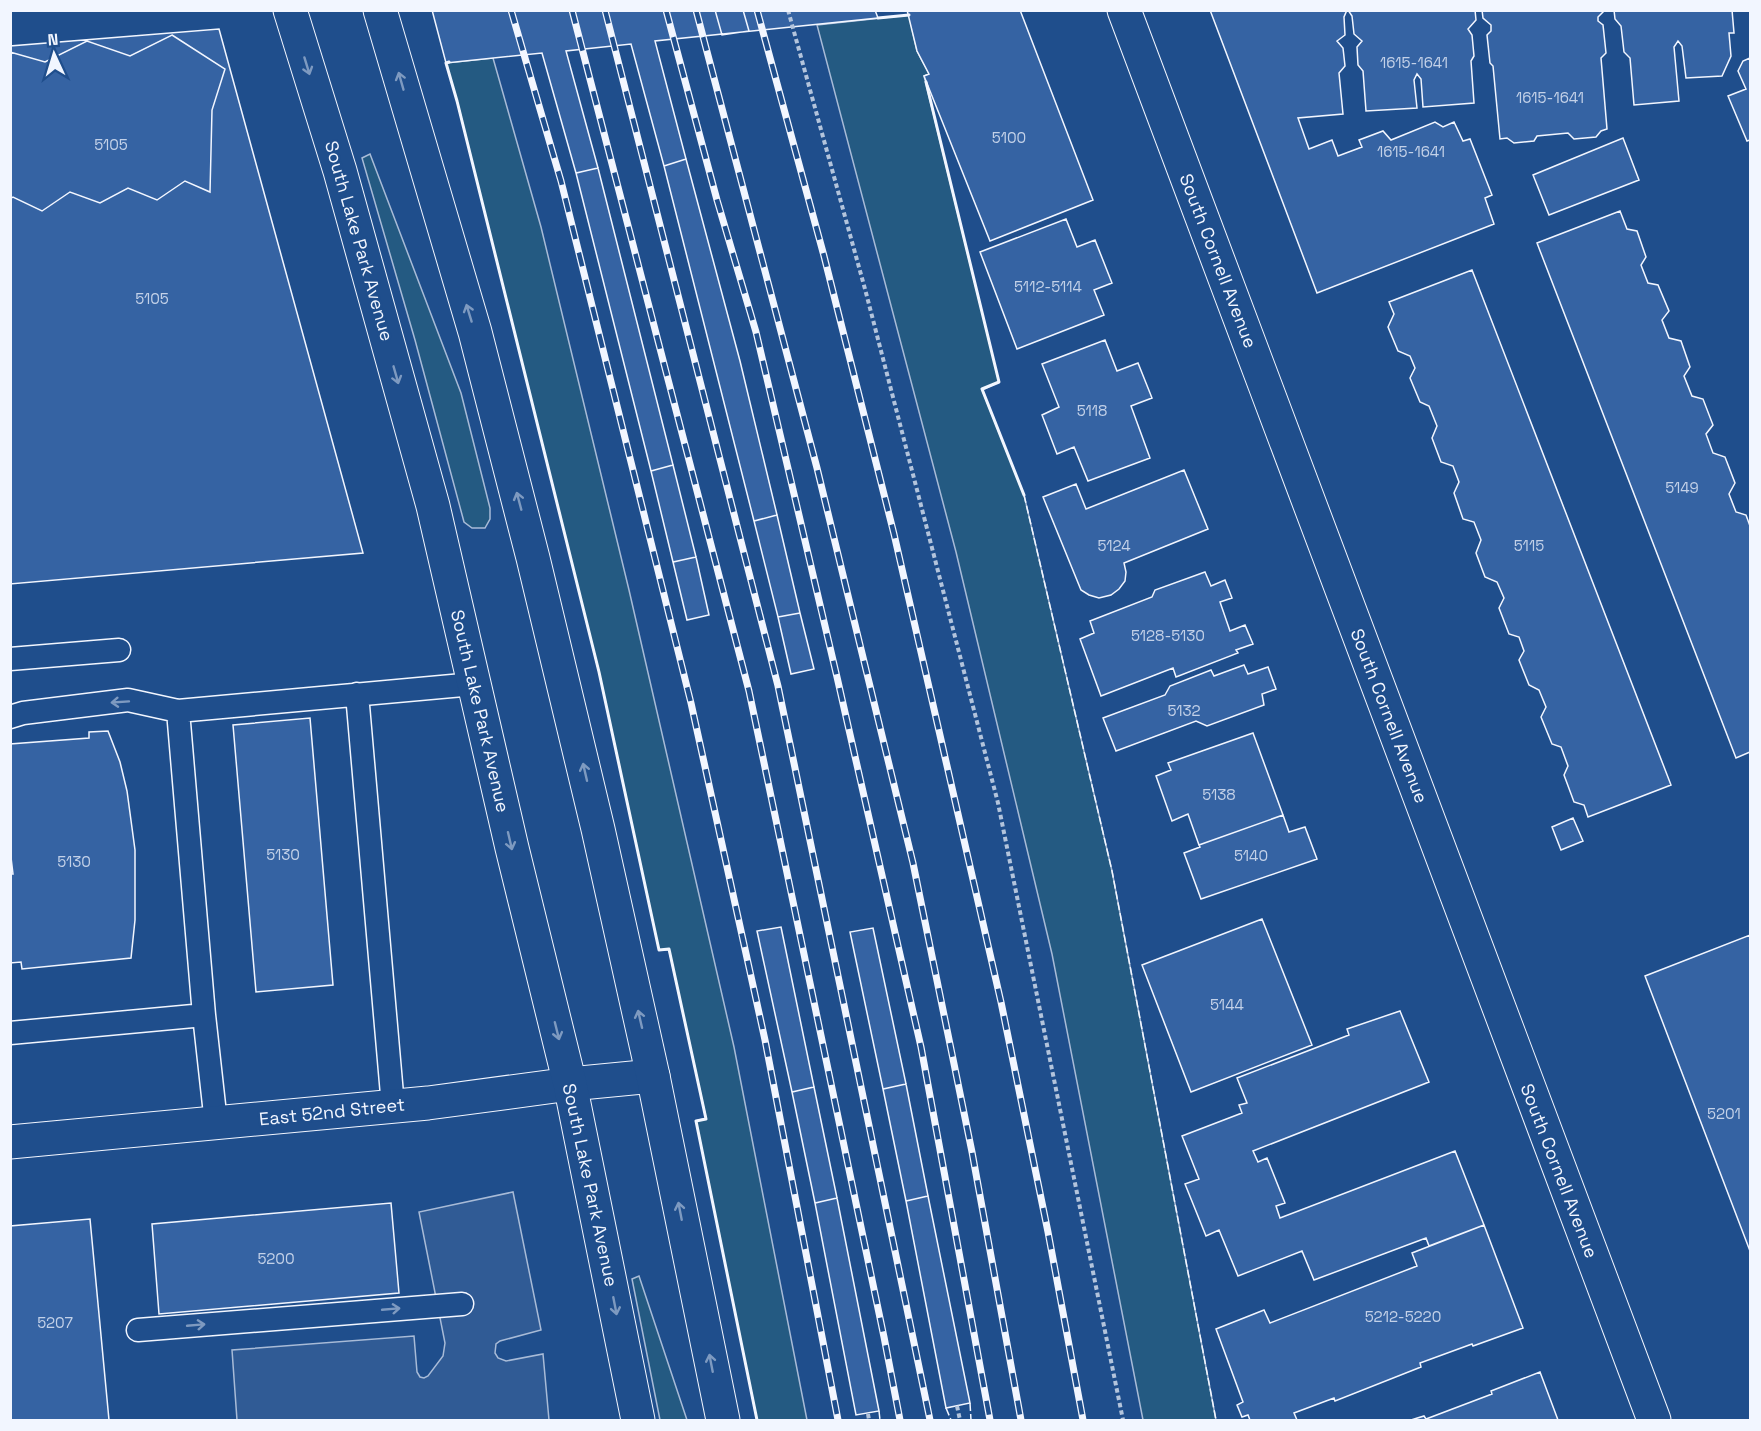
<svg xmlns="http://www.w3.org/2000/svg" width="1761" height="1431" viewBox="0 0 1761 1431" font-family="'Space Grotesk',sans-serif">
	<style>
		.green { fill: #245a82; stroke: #a8bbd7; stroke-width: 1.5 }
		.parking { fill: #305b95; stroke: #a8bbd7; stroke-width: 1.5 }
		.building { fill: #3563a3; stroke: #f2f6ff; stroke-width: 1.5 }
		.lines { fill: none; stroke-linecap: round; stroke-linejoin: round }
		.lane-casing { stroke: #f2f6ff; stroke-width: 25 }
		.street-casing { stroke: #f2f6ff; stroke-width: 35 }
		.secondary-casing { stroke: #f2f6ff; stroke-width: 35 }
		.path { stroke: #b3c4dc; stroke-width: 4; stroke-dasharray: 4.5 3; stroke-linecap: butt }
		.lane { stroke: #1f4e8c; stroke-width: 22 }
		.street { stroke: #1f4e8c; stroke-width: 33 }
		.secondary { stroke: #1f4e8c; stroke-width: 33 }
		.rail-casing { stroke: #f2f6ff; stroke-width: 7 }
		.rail { stroke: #1f4e8c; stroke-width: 4.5; stroke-dasharray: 14; stroke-linecap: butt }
		.fence { stroke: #f2f6ff; stroke-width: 1.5; stroke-dasharray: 8 3; stroke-linecap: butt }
		.wall { stroke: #f2f6ff; stroke-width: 3 }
		.oneway { stroke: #7e9ac0 }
		.labels { text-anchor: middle; stroke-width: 4.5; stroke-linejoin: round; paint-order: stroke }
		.number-label { font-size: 15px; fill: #c3d1e8 }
		.street-label { font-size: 18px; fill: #f2f6ff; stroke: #1f4e8c }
	</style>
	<rect width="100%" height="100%" fill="#1f4e8c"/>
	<path class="green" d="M909,15L917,51L929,74L924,76L999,382L982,390L1024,495L1112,871L1216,1420H1143L1052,954L956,552L817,25Z
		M493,58L541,227L629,590L734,1047L807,1420H757L696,1121L706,1118L669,950H659L599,672L457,101L446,63Z
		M370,154L461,393L490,508V519L485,528H472L464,522L415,340L362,158Z
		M639,1276L687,1420H660L632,1279Z"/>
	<path class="parking" d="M513,1192L541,1330L500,1341L496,1344L495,1353L498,1358L506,1361L543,1354L549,1420H237L232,1350L414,1336L417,1372L420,1377L424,1378L428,1376L443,1356L445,1343L419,1212Z"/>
	<path class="building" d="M432,10H875L878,18L655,41L686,159L664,166L631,44L566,51L598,168L576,173L542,53L446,63Z
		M715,10H743L749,31L722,35Z
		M907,10H1020L1093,200L990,241L924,76L929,74L917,51Z
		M1210,10H1347L1344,17L1345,35L1337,41L1343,48L1345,66L1339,73L1343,114L1298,118L1309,149L1332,140L1338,156L1362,147L1359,140L1383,131L1391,140L1435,122L1443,127L1454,122L1463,141L1470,139L1492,195L1485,198L1494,224L1317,293Z
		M1348,10H1475L1476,20L1468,29L1472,35L1474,56L1471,61L1474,103L1423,107L1421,79L1417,74L1414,80L1417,108L1366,111L1363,71L1358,65L1357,47L1362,41L1354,34L1352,16Z
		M1482,10H1605L1598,17V21L1603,25L1606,53L1601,58L1607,129L1601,131L1596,137L1574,139L1568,133L1537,136L1534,141L1514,143L1507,138L1500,139L1493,66L1490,63L1487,35L1491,31V25L1483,18Z
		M1614,10H1732L1734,33H1729L1731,56L1722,76L1686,78L1682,46L1678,41L1674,47L1679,101L1634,105L1630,58L1624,52L1621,26L1615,19Z
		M219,29L363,553L10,584V46Z
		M172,35L225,69L212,110L210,192L185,181L157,200L128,188L100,203L70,192L42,211L13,197L10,199V52L45,62L87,41L130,56Z
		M1750,58V140L1747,141L1728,96L1746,89L1738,71L1743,61Z
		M1623,138L1639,180L1549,215L1533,175Z
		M686,159L740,361L777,515L754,521L664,166Z
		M598,168L673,465L651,471L576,173Z
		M1620,211L1627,229L1637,231L1646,257L1641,265L1648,283L1658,285L1669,311L1662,320L1669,338L1681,341L1690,367L1684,376L1692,396L1703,399L1713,425L1706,434L1713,453L1725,457L1735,483L1729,494L1736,512L1746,515L1750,526V752L1736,758L1537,243Z
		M1066,219L1077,247L1095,240L1112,283L1094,290L1104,315L1017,349L980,252Z
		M1472,270L1671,785L1588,817L1584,805L1574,802L1564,775L1568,766L1561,747L1552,744L1541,717L1546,707L1539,690L1529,685L1519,660L1524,651L1519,637L1509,634L1499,608L1504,598L1497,582L1485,577L1476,553L1481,540L1474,522L1463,519L1454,493L1459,482L1453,466L1441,462L1432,438L1437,426L1429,406L1420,402L1410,378L1415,368L1410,356L1398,351L1388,327L1394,314L1389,302Z
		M1105,340L1117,371L1138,363L1152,398L1131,406L1150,458L1088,481L1074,447L1057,454L1042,415L1059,407L1042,364Z
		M673,465L696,557L673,562L651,471Z
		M1184,470L1208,529L1124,563L1126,572L1125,581L1119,589L1111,595L1099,598L1089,595L1081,590L1043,497L1076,484L1086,509Z
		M777,515L800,613L778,617L754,521Z
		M696,557L709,615L687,620L673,562Z
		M1205,572L1211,586L1225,580L1232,598L1220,602L1230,631L1245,625L1253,644L1236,650L1238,653L1176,677L1173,668L1101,696L1080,639L1094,633L1090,621L1152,597L1155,590Z
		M800,613L814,669L791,674L778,617Z
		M1244,665L1248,674L1268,667L1276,689L1262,694L1264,705L1207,726L1196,721L1116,751L1103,718L1165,695L1170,686L1211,670L1214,676Z
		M310,718L333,985L256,992L233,725Z
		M108,731L120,762L127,791L135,850V920L131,958L22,969L21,962L10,963V874H13L10,849V744L89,738V732Z
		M1253,733L1283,815L1199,845L1188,814L1172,821L1156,776L1171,770L1168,763Z
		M1283,815L1289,832L1305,827L1317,859L1201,899L1184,853L1200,847L1199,845Z
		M1573,818L1583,841L1561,850L1552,827Z
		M1262,919L1312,1045L1191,1092L1142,965Z
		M781,927L814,1087L792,1092L757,931Z
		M873,928L906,1084L883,1089L850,932Z
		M1750,935V1251L1645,976Z
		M1400,1011L1429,1082L1253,1151L1258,1162L1267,1158L1285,1203L1276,1206L1280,1218L1455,1151L1484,1225L1429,1246L1426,1238L1314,1280L1302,1251L1238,1276L1219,1230L1206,1236L1185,1184L1199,1179L1182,1136L1242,1113L1239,1105L1247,1103L1237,1078L1349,1035L1347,1029Z
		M906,1084L928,1196L906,1201L883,1089Z
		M814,1087L837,1198L815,1203L792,1092Z
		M928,1196L970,1403L946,1408L906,1201Z
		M837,1198L879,1411L856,1415L815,1203Z
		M391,1203L399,1293L159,1314L152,1224Z
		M90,1219L109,1420H10V1226Z
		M1484,1225L1523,1328L1473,1346L1472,1344L1420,1363L1421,1367L1335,1401L1334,1398L1294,1413L1297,1420H1250L1248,1415L1242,1417L1237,1405L1243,1402L1216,1329L1264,1310L1270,1323L1417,1266L1412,1253Z
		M1540,1372L1558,1420H1411L1424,1416L1426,1419L1492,1394L1491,1391Z"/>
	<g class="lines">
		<g class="lane-casing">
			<path id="lane" d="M10,659L119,650
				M357,694L393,1106
				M10,717L23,713L128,700L178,711
				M204,1015L178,711L474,684
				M10,1033L204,1015L216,1123
				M138,1330L462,1304"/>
		</g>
		<g class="street-casing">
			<path id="street" d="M1124,10L1654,1420
				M10,1142L428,1103L570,1084L653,1076"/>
		</g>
		<g class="secondary-casing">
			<path id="secondary" d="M290,10L340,171L433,506L512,848L570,1084L638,1420
				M380,10L475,332L533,558L598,829L653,1076L723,1420"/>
		</g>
		<path class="path" d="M788,10L865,289L998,803L1123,1420
			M957,1406L960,1420
			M868,1414L869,1420"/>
		<use href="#lane" class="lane"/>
		<use href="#street" class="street"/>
		<use href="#secondary" class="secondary"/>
		<g class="rail-casing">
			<path id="rail" d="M511,10L561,181L691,703L765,1040L838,1420
				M572,10L749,691L884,1337L900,1420
				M605,10L778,686L930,1420
				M666,10L717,200L756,332L837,677L921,1047L990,1420
				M696,10L817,468L913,863L972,1152L1021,1420
				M757,10L824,256L894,534L1001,1002L1048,1232L1083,1420"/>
		</g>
		<use href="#rail" class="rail"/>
		<path class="fence" d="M1024,495L1112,871L1216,1420
			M970,1403L971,1420
			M946,1408L951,1420
			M879,1411L880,1420"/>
		<path class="wall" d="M878,18L909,15
			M449,62L446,63L457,101L599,672L659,950L669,949L706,1119L696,1121L757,1420
			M926,82L999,382L982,389L1024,495"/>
	</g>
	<defs><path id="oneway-shaft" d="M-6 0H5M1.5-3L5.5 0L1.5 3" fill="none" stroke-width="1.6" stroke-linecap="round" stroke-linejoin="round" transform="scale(1.5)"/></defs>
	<g class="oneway">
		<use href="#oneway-shaft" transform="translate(307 66) rotate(73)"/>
		<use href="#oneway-shaft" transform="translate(401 81) rotate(-106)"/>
		<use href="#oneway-shaft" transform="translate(469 313) rotate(-107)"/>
		<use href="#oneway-shaft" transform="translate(396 375) rotate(74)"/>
		<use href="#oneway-shaft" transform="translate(519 501) rotate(-105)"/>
		<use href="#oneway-shaft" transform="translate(120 702) rotate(176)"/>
		<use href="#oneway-shaft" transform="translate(585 772) rotate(-103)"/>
		<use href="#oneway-shaft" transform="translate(510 841) rotate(77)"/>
		<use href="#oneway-shaft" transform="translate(640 1019) rotate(-103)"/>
		<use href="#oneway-shaft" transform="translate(557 1031) rotate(76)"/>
		<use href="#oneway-shaft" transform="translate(680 1211) rotate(-101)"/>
		<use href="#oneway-shaft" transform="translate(615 1306) rotate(79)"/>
		<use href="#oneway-shaft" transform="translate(391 1309) rotate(-5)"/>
		<use href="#oneway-shaft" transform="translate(196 1325) rotate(-5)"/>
		<use href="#oneway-shaft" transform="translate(711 1363) rotate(-101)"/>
	</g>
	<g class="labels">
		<g class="number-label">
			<text x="1414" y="68">1615-1641</text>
			<text x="1550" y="103">1615-1641</text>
			<text x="1009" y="143">5100</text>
			<text x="111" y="150">5105</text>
			<text x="1411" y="157">1615-1641</text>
			<text x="1048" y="292">5112-5114</text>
			<text x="152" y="304">5105</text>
			<text x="1092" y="416">5118</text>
			<text x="1682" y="493">5149</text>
			<text x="1114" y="551">5124</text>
			<text x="1529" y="551">5115</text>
			<text x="1168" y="641">5128-5130</text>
			<text x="1184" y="716">5132</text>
			<text x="1219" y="800">5138</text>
			<text x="283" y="860">5130</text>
			<text x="1251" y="861">5140</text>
			<text x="74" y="867">5130</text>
			<text x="1227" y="1010">5144</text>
			<text x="1724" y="1119">5201</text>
			<text x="276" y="1264">5200</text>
			<text x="1403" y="1322">5212-5220</text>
			<text x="55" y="1328">5207</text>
		</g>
		<g class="street-label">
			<text transform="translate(359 241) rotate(74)" y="6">South Lake Park Avenue</text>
			<text transform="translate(1218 261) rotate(69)" y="6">South Cornell Avenue</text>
			<text transform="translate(480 711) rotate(77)" y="6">South Lake Park Avenue</text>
			<text transform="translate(1389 716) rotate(69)" y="6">South Cornell Avenue</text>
			<text transform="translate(332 1112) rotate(-6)" y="6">East 52nd Street</text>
			<text transform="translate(1559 1171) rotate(69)" y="6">South Cornell Avenue</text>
			<text transform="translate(590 1185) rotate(78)" y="6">South Lake Park Avenue</text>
		</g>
	</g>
	<rect width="1761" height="1431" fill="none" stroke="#f2f6ff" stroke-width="24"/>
	<g transform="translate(54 54) rotate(356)" stroke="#1f4e8c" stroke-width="4.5" paint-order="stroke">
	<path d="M0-4.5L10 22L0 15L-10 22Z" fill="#f2f6ff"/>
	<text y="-9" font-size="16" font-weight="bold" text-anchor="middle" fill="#f2f6ff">N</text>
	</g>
</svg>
